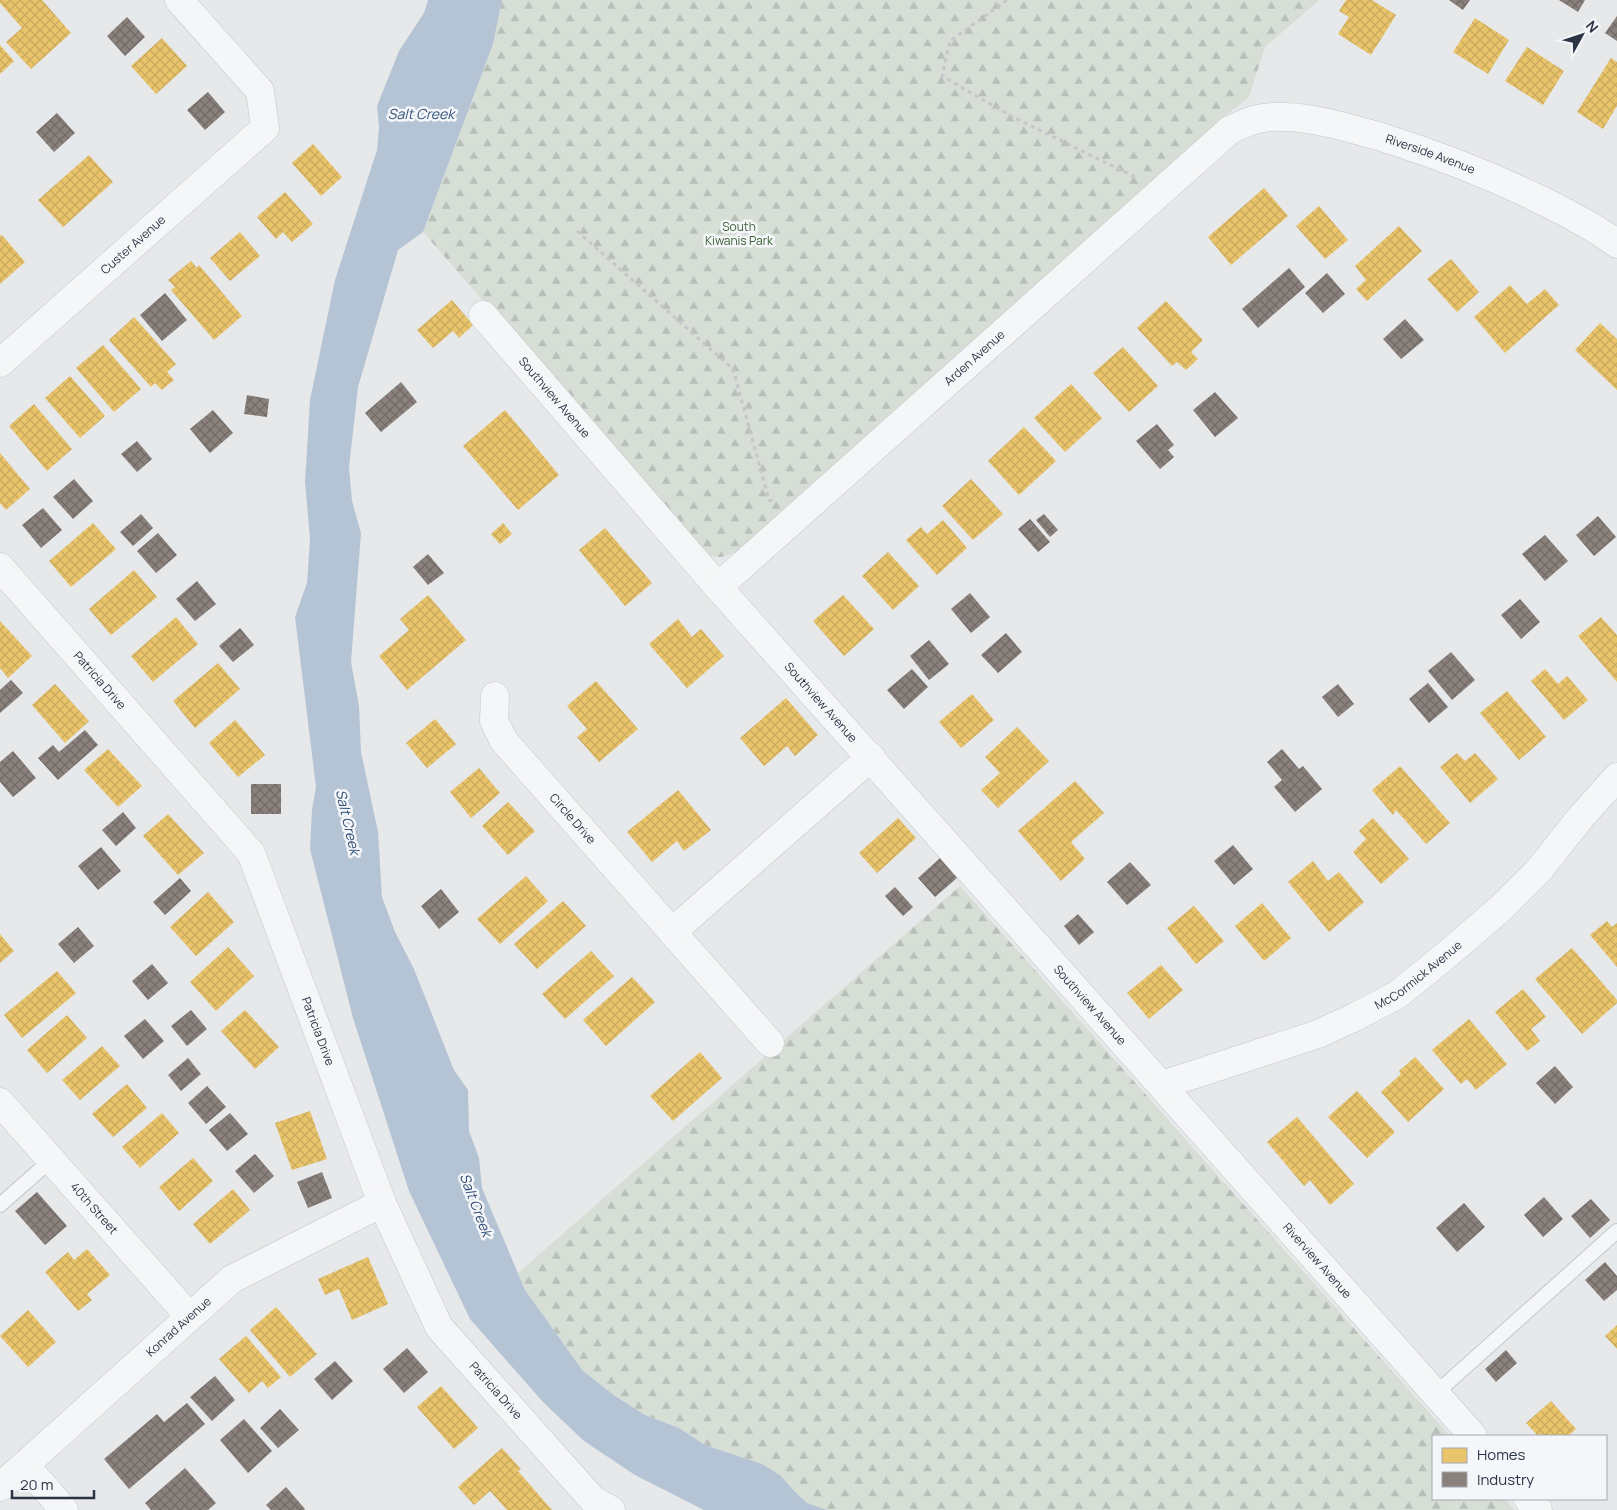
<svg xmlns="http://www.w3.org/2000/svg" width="1617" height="1510" viewBox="0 0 1617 1510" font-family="Manrope,sans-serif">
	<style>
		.forest { fill: url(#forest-firs) }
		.water { fill: #b4c4d5 }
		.homes { fill: url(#homes-cross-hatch) }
		.industry { fill: url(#industry-cross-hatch) }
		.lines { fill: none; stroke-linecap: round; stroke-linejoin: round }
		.service-casing { stroke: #c4c6c8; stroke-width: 16 }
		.minor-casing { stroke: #c4c6c8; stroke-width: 29 }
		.path { stroke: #c5c6ca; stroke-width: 3; stroke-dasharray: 4 4; stroke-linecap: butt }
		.service { stroke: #f5f6f7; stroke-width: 14 }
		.minor { stroke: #f5f6f7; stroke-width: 28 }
		.labels { text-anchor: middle; stroke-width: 5; stroke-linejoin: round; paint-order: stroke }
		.street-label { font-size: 12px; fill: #2b3445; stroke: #f4f6f9 }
		.park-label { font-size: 12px; fill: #3f6138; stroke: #f4f6f9 }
		.water-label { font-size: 14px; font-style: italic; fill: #34527a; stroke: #f4f6f9 }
	</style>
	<defs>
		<pattern id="forest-firs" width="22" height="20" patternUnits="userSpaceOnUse" patternTransform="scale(1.25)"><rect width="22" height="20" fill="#d6ded6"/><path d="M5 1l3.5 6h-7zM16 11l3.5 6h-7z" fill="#b8bfb9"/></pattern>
		<pattern id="homes-cross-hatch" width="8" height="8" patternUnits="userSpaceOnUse" patternTransform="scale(1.25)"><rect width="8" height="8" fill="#e9c46a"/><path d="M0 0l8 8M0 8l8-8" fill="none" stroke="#c8a95d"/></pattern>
		<pattern id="industry-cross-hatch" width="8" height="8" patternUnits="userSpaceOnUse" patternTransform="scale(1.25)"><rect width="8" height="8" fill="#8a817c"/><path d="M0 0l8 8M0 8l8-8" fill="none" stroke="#716a67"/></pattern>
	</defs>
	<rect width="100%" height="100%" fill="#e6e8ea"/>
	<path class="forest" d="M502,0H1319L1265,47L1249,97L1221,119L736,552C722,558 718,559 704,553L423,232L493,44Z
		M960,886L1450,1436H1433V1499H1505L1515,1510H827L807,1503L762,1464L705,1445L679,1428L645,1415L615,1396L583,1371L525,1290L518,1273Z"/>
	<path class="water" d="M428,0H502L493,44L423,232L398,250L358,387L349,467L352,501L361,533L351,662L359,706L361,752L378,832L382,897L395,932L414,969L454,1070L468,1090L469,1131L479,1158L482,1188L525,1290L583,1371L615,1396L645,1415L679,1428L705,1445L762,1464L781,1476L795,1492L807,1503L827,1510H704L635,1475L584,1441L543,1402L470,1319L409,1191L353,1018L310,849L312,810L316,787L295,617L307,583L310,539L305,482L310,400L335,280L377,150L379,127L377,106L399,51L424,13Z"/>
	<path class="homes" d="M0,0H42L71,33L31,69L6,42L22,28L0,3Z
		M1346,0H1372L1396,15L1371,55L1338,34L1349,17L1339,11Z
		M1475,18L1509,40L1488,74L1453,52Z
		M162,38L187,66L156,94L131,66Z
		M0,45L14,61L0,74Z
		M1527,47L1564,71L1543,105L1505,81Z
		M1611,58L1617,62V106L1603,129L1577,112Z
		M313,144L342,177L321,196L292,163Z
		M89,155L113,182L63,227L38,200Z
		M1264,188L1288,216L1231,265L1208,237Z
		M285,192L313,224L292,242L283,232L276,239L257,217Z
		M1319,206L1348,240L1325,259L1296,226Z
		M1399,226L1422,251L1367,301L1356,289L1366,280L1355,266Z
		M240,232L260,256L230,281L210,258Z
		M2,235L25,262L0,284V236Z
		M1451,259L1479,292L1457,312L1427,279Z
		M191,261L197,268L199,265L242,316L214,340L171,290L175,287L168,280Z
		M1510,285L1527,304L1545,289L1559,305L1505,353L1474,317Z
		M452,300L473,325L459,338L453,331L433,348L417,330Z
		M1166,301L1203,340L1191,352L1198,359L1186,370L1177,362L1172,366L1137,328Z
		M134,317L176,364L167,372L174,380L162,390L155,383L151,387L109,340Z
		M1600,323L1617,339V390L1575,350Z
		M103,345L141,389L114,412L76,368Z
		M1123,347L1158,386L1129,412L1093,373Z
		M70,376L105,416L80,438L45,398Z
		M1071,384L1102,418L1065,452L1034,418Z
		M34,404L72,449L47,471L9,426Z
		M505,410L559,475L518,510L463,446Z
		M1024,427L1056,461L1019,495L988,461Z
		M0,453L30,489L6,510L0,503Z
		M971,479L1003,514L973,540L942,506Z
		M943,520L967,548L937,575L906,540L921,527L927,534Z
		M93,523L116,549L71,587L49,561Z
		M503,523L512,534L500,544L491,534Z
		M605,528L652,583L625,606L579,550Z
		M888,552L919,586L893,610L862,576Z
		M134,570L157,597L111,635L89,609Z
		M428,595L466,640L407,690L379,656L409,630L400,619Z
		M843,595L874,629L844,656L813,621Z
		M176,617L198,644L153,682L131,656Z
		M1601,617L1617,635V682L1578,636Z
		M678,619L692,637L701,629L724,656L687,688L649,644Z
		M0,621L32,656L8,678L0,668Z
		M218,663L240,689L195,728L173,701Z
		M1545,669L1558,684L1567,676L1588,700L1564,720L1531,681Z
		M596,681L638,729L599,762L577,737L587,729L567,706Z
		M55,684L89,721L65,743L32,705Z
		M1507,691L1546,737L1519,760L1480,713Z
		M972,694L994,720L961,748L939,722Z
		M786,698L818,735L795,756L787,746L764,766L740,738Z
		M435,719L456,744L427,768L406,743Z
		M235,720L265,755L238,777L209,743Z
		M1017,727L1049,761L998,808L981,790L1000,773L985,757Z
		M108,749L142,786L118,807L84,770Z
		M1457,753L1465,761L1475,753L1498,779L1470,803L1440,767Z
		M1400,766L1450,823L1426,844L1396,810L1393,815L1372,790Z
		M479,768L500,793L471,818L450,792Z
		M1075,781L1104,813L1071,842L1085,859L1061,881L1018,831Z
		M678,790L711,830L684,851L677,841L652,862L627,832Z
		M508,802L535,831L508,855L482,826Z
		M168,814L204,853L178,875L143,836Z
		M898,818L916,838L877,873L859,853Z
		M1373,818L1409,859L1381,884L1353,852L1366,839L1359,831Z
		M1313,861L1328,881L1339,872L1364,902L1329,932L1288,882Z
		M526,876L548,901L500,944L477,919Z
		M208,892L234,922L196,956L170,927Z
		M563,901L586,926L537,969L514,944Z
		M1262,903L1291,938L1264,961L1235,926Z
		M1194,906L1224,941L1196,964L1167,928Z
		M1607,921L1612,927L1617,923V967L1590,935Z
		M0,934L14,951L0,963Z
		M228,947L254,976L216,1011L190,982Z
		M1572,948L1617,1000V1003L1582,1034L1535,979Z
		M591,951L614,976L565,1019L542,994Z
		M1161,965L1183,990L1149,1019L1127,993Z
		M57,971L76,993L22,1038L4,1015Z
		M632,977L655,1002L606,1046L583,1020Z
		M1523,989L1546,1017L1531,1029L1540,1041L1527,1051L1495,1012Z
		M245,1010L279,1047L255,1069L221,1031Z
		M67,1015L87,1038L47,1073L27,1050Z
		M1469,1019L1507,1064L1476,1090L1467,1079L1461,1084L1432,1050Z
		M102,1046L120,1066L80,1100L62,1080Z
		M700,1052L722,1078L673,1121L650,1096Z
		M1415,1057L1444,1089L1408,1122L1381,1092L1401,1074L1399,1071Z
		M127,1084L147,1108L113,1137L92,1114Z
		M1357,1091L1395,1132L1367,1158L1328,1117Z
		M310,1111L327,1159L292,1170L275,1123Z
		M162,1113L179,1133L140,1168L122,1147Z
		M1297,1117L1354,1184L1330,1205L1310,1180L1304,1186L1267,1142Z
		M193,1158L213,1181L179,1211L159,1187Z
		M233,1189L250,1210L210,1244L193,1224Z
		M87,1249L110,1275L87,1294L92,1300L78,1311L45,1272L68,1252L74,1260Z
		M368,1257L388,1304L352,1320L339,1289L325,1295L318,1279Z
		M276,1307L317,1354L290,1377L250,1330Z
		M28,1310L56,1342L28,1367L0,1336Z
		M1617,1325V1349L1605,1336Z
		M246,1336L281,1377L268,1388L262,1381L249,1393L219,1359Z
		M441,1386L478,1428L454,1449L417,1407Z
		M1551,1401L1576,1429L1568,1436H1538L1526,1423Z
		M502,1448L521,1469L518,1471L552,1510H507L490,1491L474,1505L458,1487Z"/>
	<path class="industry" d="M1449,0H1470L1463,10Z
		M1559,0H1585L1578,12Z
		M1617,16V41L1605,33Z
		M127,17L145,37L125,56L107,36Z
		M208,92L225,112L205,130L187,110Z
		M57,113L75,133L54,152L36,132Z
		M1289,268L1305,287L1258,328L1242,309Z
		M1327,273L1345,294L1323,313L1305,293Z
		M165,293L187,320L162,341L140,315Z
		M1405,319L1424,340L1401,359L1383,339Z
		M401,382L417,402L381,432L365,413Z
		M1215,392L1238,418L1215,437L1193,410Z
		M247,395L269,399L267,417L244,414Z
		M213,410L233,433L210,453L190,429Z
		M1157,424L1174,445L1168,450L1174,457L1160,469L1136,441Z
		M137,441L152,459L137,472L121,454Z
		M74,479L93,501L73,519L53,497Z
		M43,508L62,530L41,548L22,525Z
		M141,514L153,528L133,546L120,532Z
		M1044,514L1058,530L1050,537L1036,520Z
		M1598,516L1616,537L1594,556L1576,535Z
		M1030,519L1050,542L1038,552L1018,529Z
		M158,533L177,555L156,573L137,551Z
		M1545,535L1568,561L1545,581L1522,554Z
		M428,554L444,573L428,585L413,567Z
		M197,581L216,604L195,621L176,599Z
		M970,593L990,617L971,633L951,609Z
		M1520,599L1540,622L1521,639L1501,615Z
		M240,628L254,645L233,662L219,646Z
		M1006,633L1022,652L998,673L981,655Z
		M929,640L949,664L929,680L910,656Z
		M1451,652L1475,680L1452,700L1428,671Z
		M912,669L928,687L904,709L887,690Z
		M11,680L23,693L0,713V690Z
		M1428,683L1448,707L1429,723L1409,699Z
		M1338,684L1354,704L1338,717L1322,697Z
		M85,730L98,745L58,780L38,758L53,745L59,752Z
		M1282,749L1299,769L1303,766L1322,789L1295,812L1274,787L1282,780L1267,762Z
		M13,751L36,778L13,797L0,782V762Z
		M251,784H281V814H251Z
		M123,812L136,828L116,846L102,830Z
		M1233,845L1253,869L1234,885L1214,861Z
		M101,847L121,871L98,890L78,866Z
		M940,858L957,878L935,897L918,878Z
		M1130,862L1151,885L1127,905L1107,882Z
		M180,878L191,891L165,915L153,902Z
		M895,887L913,907L903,916L885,896Z
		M441,889L459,912L439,929L421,906Z
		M1078,914L1094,932L1079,945L1064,926Z
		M78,927L94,946L74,963L58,944Z
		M152,964L168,983L148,1000L132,981Z
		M191,1010L207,1029L187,1046L171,1026Z
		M145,1019L164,1041L143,1059L124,1036Z
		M188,1058L201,1074L181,1091L168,1075Z
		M1555,1066L1573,1087L1555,1104L1536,1083Z
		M207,1086L226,1107L206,1124L188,1103Z
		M230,1113L248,1134L227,1151L209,1130Z
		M255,1154L274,1176L254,1193L235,1171Z
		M322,1172L332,1198L308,1208L297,1182Z
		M37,1192L67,1226L45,1245L15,1211Z
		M1544,1197L1563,1219L1543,1237L1524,1215Z
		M1591,1199L1610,1220L1590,1238L1571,1216Z
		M1464,1203L1485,1227L1457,1252L1436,1228Z
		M1605,1262L1617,1276V1290L1604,1301L1585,1280Z
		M407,1348L428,1372L404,1393L383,1369Z
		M1506,1350L1517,1363L1496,1382L1485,1369Z
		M335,1361L353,1381L332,1400L314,1379Z
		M215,1376L235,1400L212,1421L190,1397Z
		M187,1403L205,1424L129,1489L104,1459L157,1414L164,1422Z
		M280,1409L299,1430L278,1448L260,1428Z
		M244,1419L272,1451L248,1473L220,1440Z
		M185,1468L216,1503L208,1510H151L145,1503Z
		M286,1487L305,1509L304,1510H271L266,1505Z"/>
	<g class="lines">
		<g class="service-casing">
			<path id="service" d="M0,1205L51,1160
				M1435,1394L1617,1231"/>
		</g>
		<g class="minor-casing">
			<g id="minor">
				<path id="s1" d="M483,315L718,587L1473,1436"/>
				<path id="s2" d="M0,363L265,128L260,91L179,0"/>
				<path id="s3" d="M0,567L251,853L382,1203L439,1327L593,1500L611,1510"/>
				<path id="s4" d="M718,587L1230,130C1251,120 1261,116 1285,117C1316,118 1349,128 1378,136C1439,155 1498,178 1555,207C1576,218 1598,229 1617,244"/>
				<path id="s5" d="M495,696L494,721L504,741L770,1043"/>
				<path d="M672,932L871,757"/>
				<path id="s6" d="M1162,1085L1318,1034L1355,1017L1397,995L1444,957L1500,909L1539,870L1581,817L1617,777"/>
				<path id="s7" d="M0,1102L189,1316"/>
				<path d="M25,1465L64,1510"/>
				<path id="s8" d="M0,1487L232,1279L382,1203"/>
				<path d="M1528,1499L1538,1510"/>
			</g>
		</g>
		<path class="path" d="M1007,0L950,41L942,76L1011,116L1135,177
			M577,231L733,369L769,500L772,501"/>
		<use href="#service" class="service"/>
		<use href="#minor" class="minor"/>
	</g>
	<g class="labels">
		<g class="street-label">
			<text dy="4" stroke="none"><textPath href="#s4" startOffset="894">Riverside Avenue</textPath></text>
			<text dy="4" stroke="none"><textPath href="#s2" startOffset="178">Custer Avenue</textPath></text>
			<text dy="4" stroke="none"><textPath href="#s4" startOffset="344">Arden Avenue</textPath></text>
			<text dy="4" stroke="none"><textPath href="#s1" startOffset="109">Southview Avenue</textPath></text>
			<text dy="4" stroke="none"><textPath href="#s3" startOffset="151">Patricia Drive</textPath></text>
			<text dy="4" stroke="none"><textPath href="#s1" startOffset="514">Southview Avenue</textPath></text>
			<text dy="4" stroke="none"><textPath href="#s5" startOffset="151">Circle Drive</textPath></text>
			<text dy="4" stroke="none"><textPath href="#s6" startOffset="281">McCormick Avenue</textPath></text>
			<text dy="4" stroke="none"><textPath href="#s1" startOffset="919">Southview Avenue</textPath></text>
			<text dy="4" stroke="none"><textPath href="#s3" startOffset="571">Patricia Drive</textPath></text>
			<text dy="4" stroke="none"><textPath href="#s7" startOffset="142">40th Street</textPath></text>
			<text dy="4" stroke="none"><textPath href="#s1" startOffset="1261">Riverview Avenue</textPath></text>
			<text dy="4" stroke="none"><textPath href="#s8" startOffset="240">Konrad Avenue</textPath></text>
			<text dy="4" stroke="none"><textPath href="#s3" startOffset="976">Patricia Drive</textPath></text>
		</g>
		<g class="park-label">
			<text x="739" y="231">South<tspan x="739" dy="14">Kiwanis Park</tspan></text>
		</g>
		<g class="water-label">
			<text x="421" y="119">Salt Creek</text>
			<text transform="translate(348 822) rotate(77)" y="5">Salt Creek</text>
			<text transform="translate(476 1205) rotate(69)" y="5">Salt Creek</text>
		</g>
	</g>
	<rect x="1432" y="1435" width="175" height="65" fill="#f4f6f9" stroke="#a4a8b1"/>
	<rect x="1442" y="1448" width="25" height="15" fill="#e9c46a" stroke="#a4a8b1"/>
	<text x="1477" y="1460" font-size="15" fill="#2b3445">Homes</text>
	<rect x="1442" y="1472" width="25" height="15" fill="#8a817c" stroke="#a4a8b1"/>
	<text x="1477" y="1485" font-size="15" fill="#2b3445">Industry</text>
	<g transform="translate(1582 35) rotate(50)" stroke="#f4f6f9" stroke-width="4" paint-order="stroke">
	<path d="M0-4L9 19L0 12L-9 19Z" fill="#2b3445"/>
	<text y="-8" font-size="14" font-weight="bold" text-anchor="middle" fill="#2b3445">N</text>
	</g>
	<path d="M12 1490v8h82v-8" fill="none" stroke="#2b3445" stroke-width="2.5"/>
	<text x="20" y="1490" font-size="15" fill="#2b3445" stroke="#f4f6f9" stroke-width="4" paint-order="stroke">20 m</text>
</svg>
